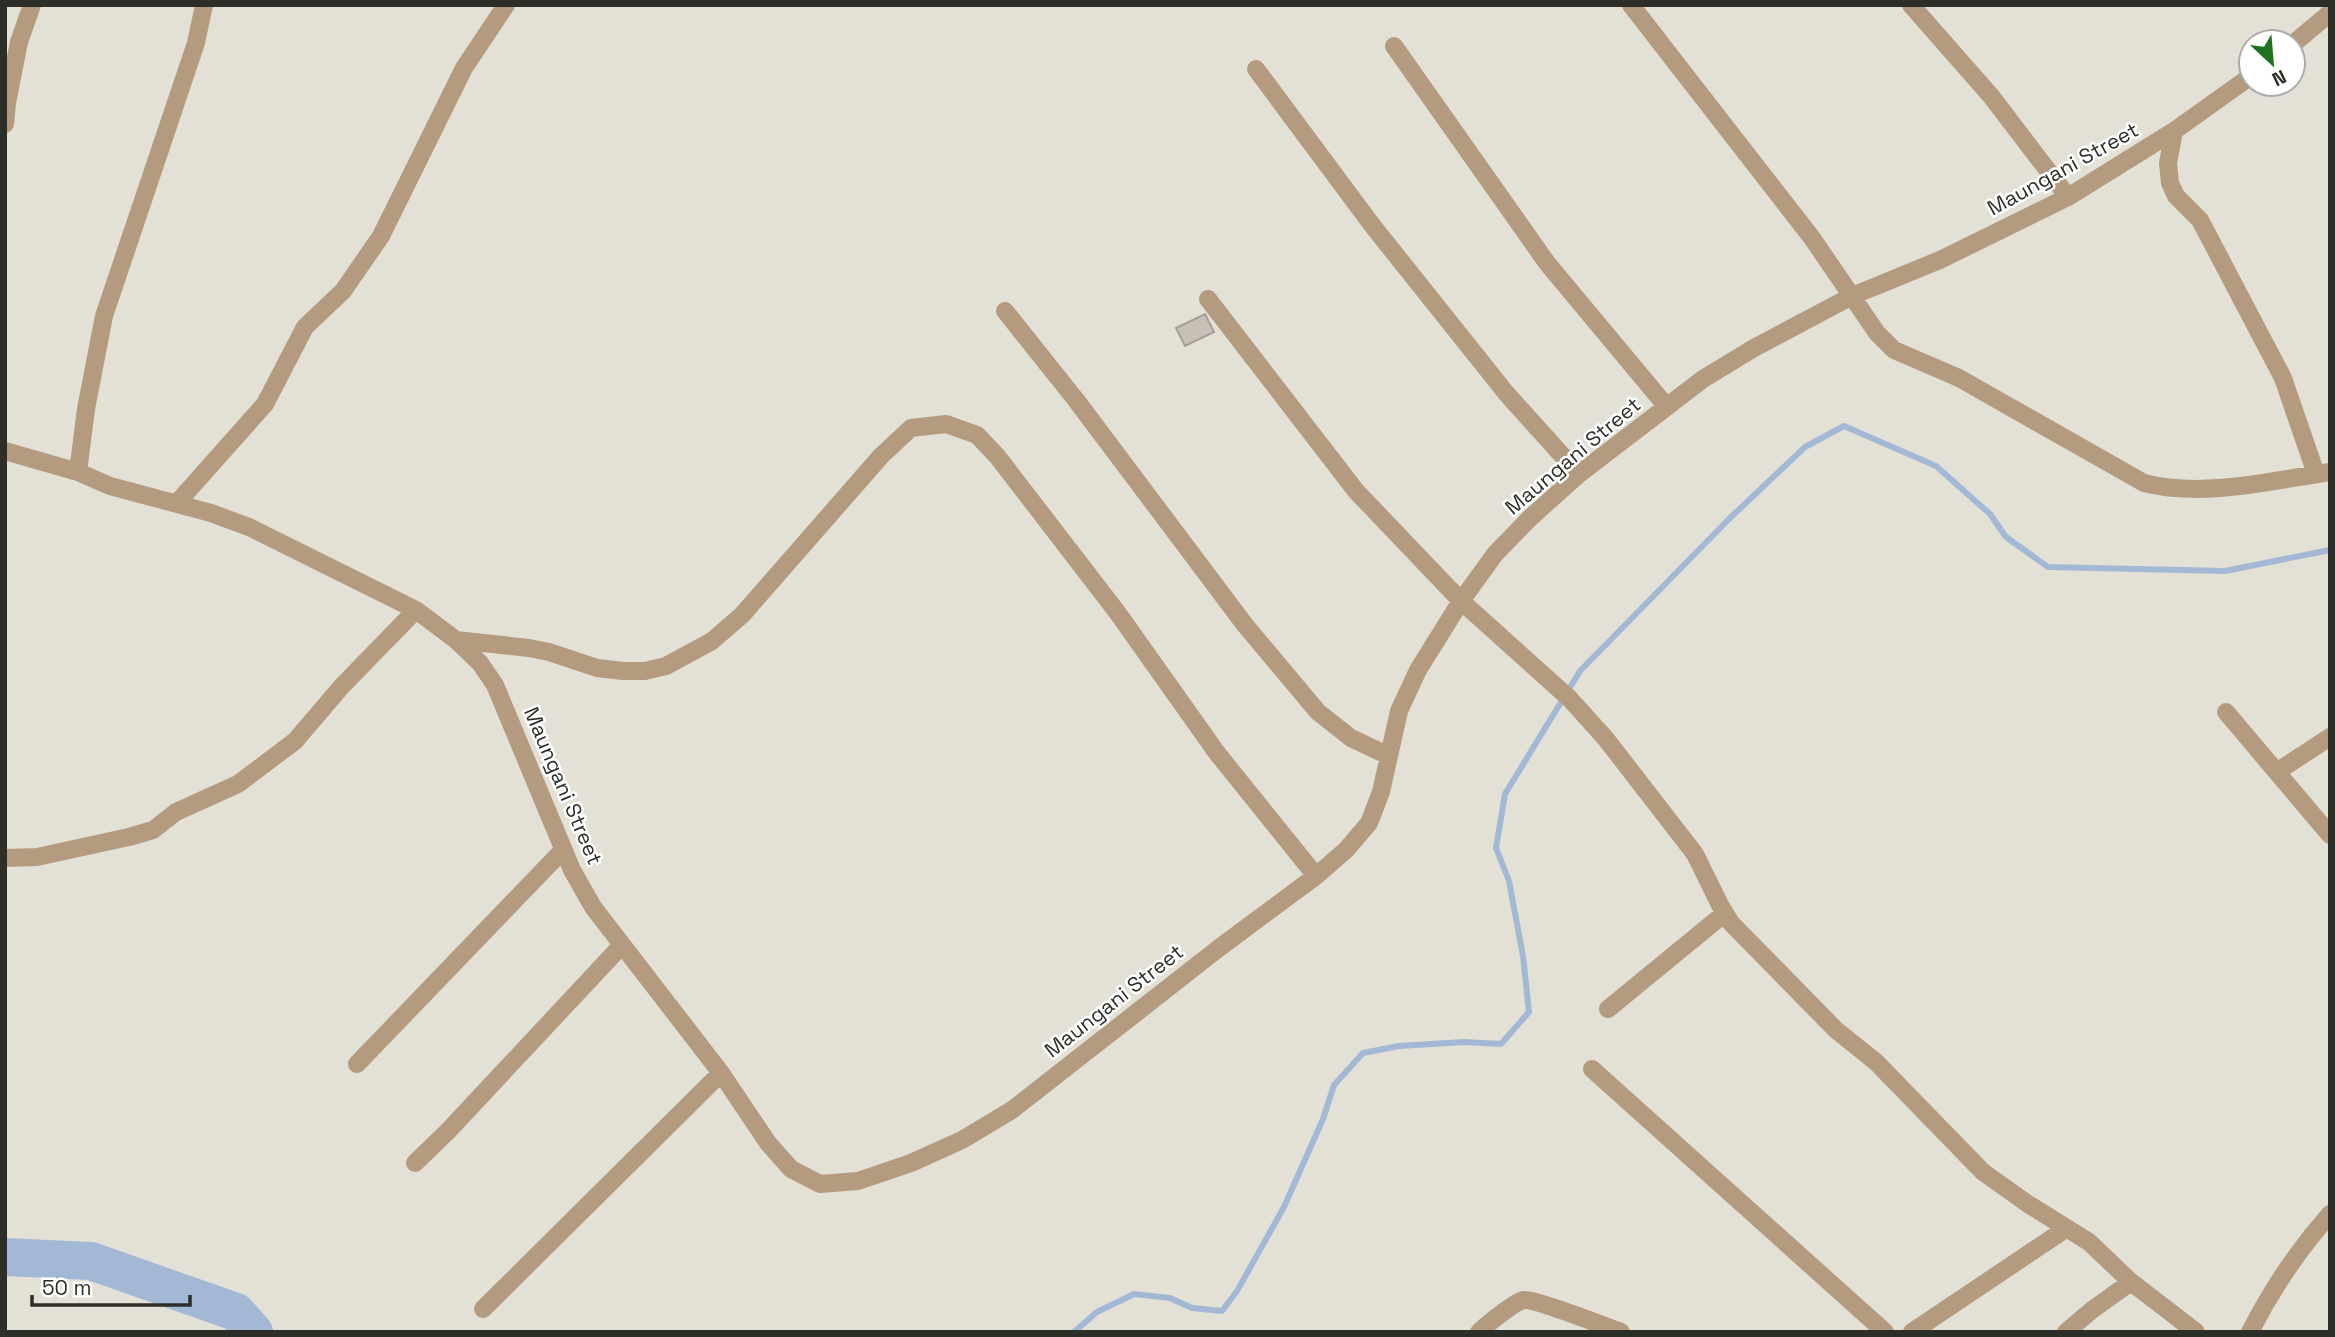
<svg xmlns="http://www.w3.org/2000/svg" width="2335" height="1337" viewBox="0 0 2335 1337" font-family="'Space Grotesk',sans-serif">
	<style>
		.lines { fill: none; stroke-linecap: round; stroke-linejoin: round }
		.stream { stroke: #a3b8d5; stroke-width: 6 }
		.river { stroke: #a3b8d5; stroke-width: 38 }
		.building { fill: #c6c0b7; stroke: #a59f96; stroke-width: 2 }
		.street { stroke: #b49b80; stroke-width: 18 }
		.labels { text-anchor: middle; stroke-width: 5; stroke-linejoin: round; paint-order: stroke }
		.street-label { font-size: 21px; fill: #2e2e29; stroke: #fff }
	</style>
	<rect width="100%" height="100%" fill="#e3e1d6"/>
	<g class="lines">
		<path class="stream" d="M1074,1332L1097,1312L1134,1294L1170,1298L1192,1308L1222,1311L1237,1291L1284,1207L1323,1119L1334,1085L1363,1053L1399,1046L1464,1042L1501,1044L1529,1012L1523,956L1509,881L1496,848L1505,794L1580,671L1729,519L1805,447L1844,426L1936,466L1990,514L2006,537L2048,567L2225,571L2330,550"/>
		<path class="river" d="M5,1257L91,1261L236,1312L254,1332"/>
	</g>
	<path class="building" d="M1205,314L1214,332L1185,346L1176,328Z"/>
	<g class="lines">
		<path class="street" d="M1631,5L1812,238L1877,333L1894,350L1959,378L2144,483C2203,498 2270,481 2330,472
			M1911,5L1991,96L2068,197
			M2293,44L2330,13
			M1394,46L1547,263L1667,407
			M1256,69L1372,225L1506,393L1579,474
			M5,124L7,103L19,42L32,5
			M2174,131L2168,163L2170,183L2176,196L2200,220L2283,378L2316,474
			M1208,299L1356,491L1461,601L1570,699L1606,739L1695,854L1720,905L1731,923L1836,1030L1876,1062L1983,1172L2028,1204L2089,1242L2131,1282L2196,1332
			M1005,311L1076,400L1245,625L1318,712L1351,738L1389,756
			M5,451L78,472L110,486L211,513L249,527L416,610L456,640L480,663L495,685L572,870L593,907L721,1073L768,1143L791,1169L820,1184L858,1181L911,1163L962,1140L1012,1110L1219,948L1316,876L1346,850L1369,823L1381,792L1399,711L1418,670L1461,601L1495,554L1530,518L1579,474L1703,379L1754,348L1852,296L1940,260L2068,197L2174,131L2251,76
			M78,472L86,409L104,316L196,43L204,5
			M177,503L265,404L305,327L343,291L381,236L464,68L506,5
			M456,640L529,648L549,652L597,668L623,671H645L666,666L712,641L742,615L881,456L911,428L946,424L977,435L997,456L1117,612L1217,753L1316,876
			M2226,712L2330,835
			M2278,771L2330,737
			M5,858L37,857L129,837L153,830L176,812L238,784L295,741L342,686L416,610
			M1608,1009L1725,913
			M357,1064L563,850
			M1592,1069L1885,1332
			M415,1163L449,1130L622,945
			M483,1309L721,1073
			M1479,1332C1486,1325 1515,1302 1523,1300C1530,1297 1607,1327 1621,1332
			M1912,1332L2067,1228
			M2066,1332L2092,1310L2131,1282
			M2250,1332C2272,1289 2298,1250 2330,1214"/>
	</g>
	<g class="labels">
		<g class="street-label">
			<text transform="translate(2063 169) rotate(-29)" y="7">Maungani Street</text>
			<text transform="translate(1573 456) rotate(-40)" y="7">Maungani Street</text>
			<text transform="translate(563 786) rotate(67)" y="7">Maungani Street</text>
			<text transform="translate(1114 1001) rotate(-38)" y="7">Maungani Street</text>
		</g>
	</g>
	<rect width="2335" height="1337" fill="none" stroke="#2e2e29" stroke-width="14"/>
	<g transform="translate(2272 63) rotate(154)"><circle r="33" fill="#ffffff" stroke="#ababa9" stroke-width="2"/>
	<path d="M0-5L12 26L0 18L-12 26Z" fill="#1e741f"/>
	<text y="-10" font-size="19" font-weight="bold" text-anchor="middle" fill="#2e2e29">N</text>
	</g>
	<path d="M32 1295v10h158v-10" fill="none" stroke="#2e2e29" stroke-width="3.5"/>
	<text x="42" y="1295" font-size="21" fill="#2e2e29" stroke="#ffffff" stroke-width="5" paint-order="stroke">50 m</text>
</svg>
